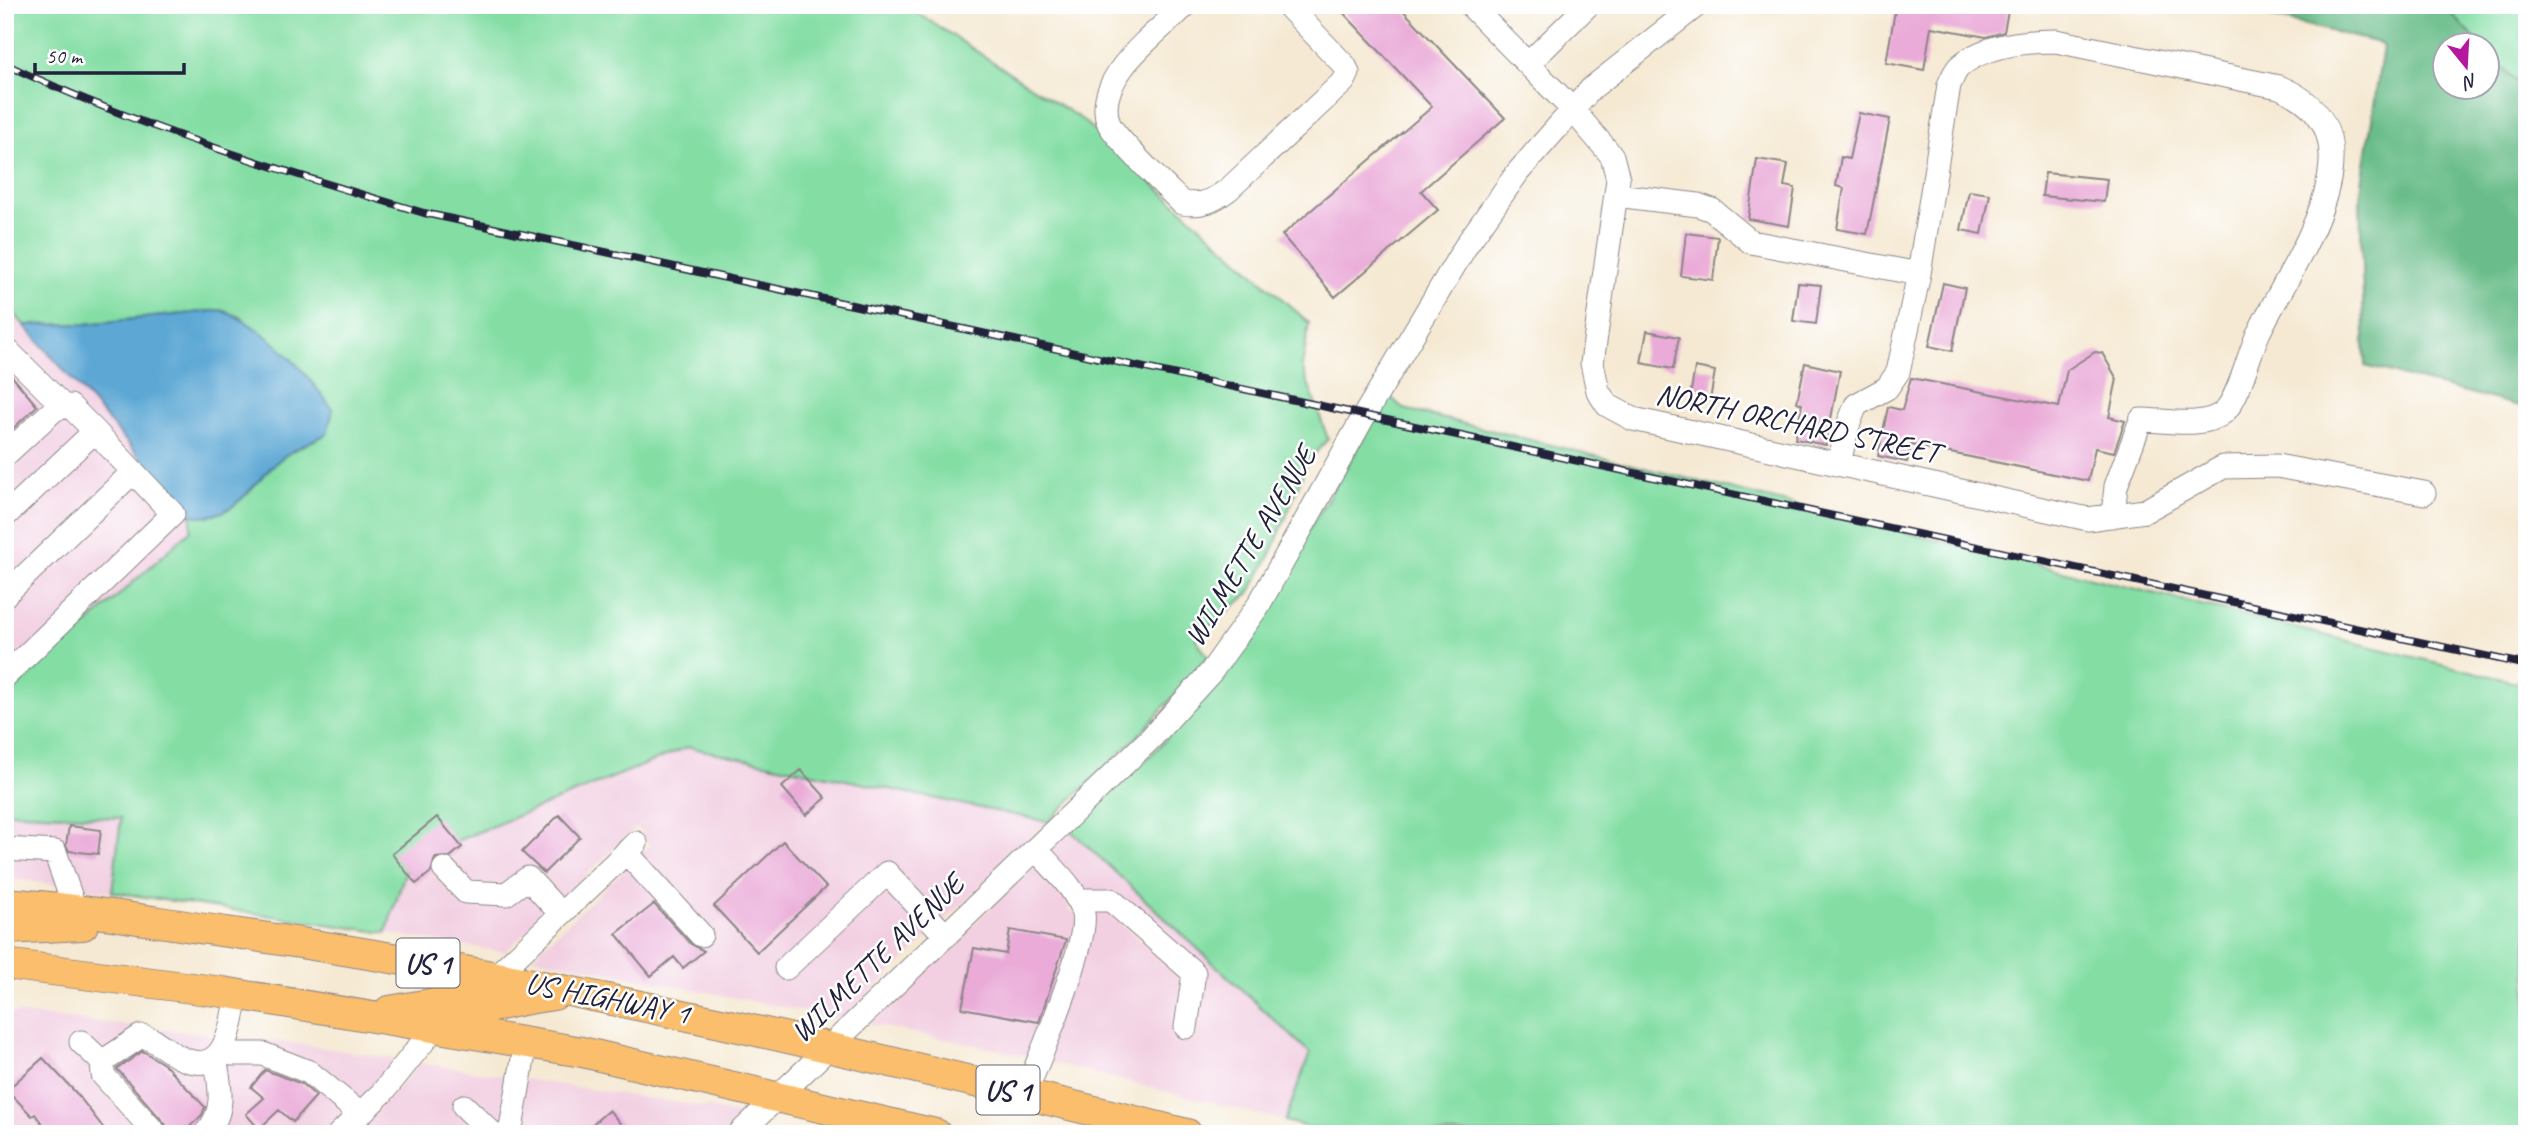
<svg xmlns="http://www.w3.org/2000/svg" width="2532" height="1139" viewBox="0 0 2532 1139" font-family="Caveat,sans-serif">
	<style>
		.built { fill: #f2d0e2; fill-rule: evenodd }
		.green { fill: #84dea4; stroke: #538070; stroke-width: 2 }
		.forest { fill: #6bbd8a; stroke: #467062; stroke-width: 2 }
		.water { fill: #5ba7d4; stroke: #3e6488; stroke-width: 2 }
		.building { fill: #eaabd8 }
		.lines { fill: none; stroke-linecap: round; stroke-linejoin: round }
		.minor-casing { stroke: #8c8687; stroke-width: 25 }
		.major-casing { stroke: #8c8687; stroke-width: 32 }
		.minor { stroke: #fff; stroke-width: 23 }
		.major { stroke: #fabe6d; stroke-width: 30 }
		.rail-casing { stroke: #22223b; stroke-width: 8 }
		.rail { stroke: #fff; stroke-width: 5; stroke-dasharray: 16; stroke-linecap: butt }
		.labels { text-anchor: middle; stroke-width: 5; stroke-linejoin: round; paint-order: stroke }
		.shield { fill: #fff; stroke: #646476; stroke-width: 2 }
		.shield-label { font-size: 28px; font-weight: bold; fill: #22223b }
		.street-label { font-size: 30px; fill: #22223b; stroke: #fff }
	</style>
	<rect width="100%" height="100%" fill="#fff"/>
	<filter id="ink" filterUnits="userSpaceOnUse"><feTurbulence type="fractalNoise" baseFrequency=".0143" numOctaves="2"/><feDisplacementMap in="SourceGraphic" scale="14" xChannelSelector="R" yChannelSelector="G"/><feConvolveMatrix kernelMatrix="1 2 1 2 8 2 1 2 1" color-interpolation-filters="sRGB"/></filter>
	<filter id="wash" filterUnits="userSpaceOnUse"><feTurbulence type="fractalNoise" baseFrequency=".00686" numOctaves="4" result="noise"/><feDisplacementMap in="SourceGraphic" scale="28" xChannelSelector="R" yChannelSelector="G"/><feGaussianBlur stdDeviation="1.57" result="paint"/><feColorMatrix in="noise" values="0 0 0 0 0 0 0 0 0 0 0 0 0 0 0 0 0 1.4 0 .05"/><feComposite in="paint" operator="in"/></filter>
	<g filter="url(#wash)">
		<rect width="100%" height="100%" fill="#f5e9d3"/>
		<path class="built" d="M5,303L191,515L192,530L5,698Z
			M688,747L1048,822L842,1019L532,957L650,845L637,827L505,952L386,933L409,860Z
			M5,812L121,818L112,892L5,878Z
			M1071,831L1311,1054L1285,1121L1014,1053L869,1024ZM1068,889L1200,965L1204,976L1194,1041L1174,1035L1183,978L1108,912L1069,911Z
			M5,1012L299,1044L395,1059L374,1084L323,1134H5Z
			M420,1063L711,1108L742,1115L723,1134H356Z"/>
		<path class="green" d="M5,5H905L1081,119L1309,323L1302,367L1328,439L1308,461L1272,552L1249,593L1196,639L1208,657L1144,730L1048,822L688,747L409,860L386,933L112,892L121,818L5,812V698L191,530V515C239,523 252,479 283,457C296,448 313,441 327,434L315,385L241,317L221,310L85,324L24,325L5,303Z
			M2443,5H2527V92L2487,51L2486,46L2481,45Z
			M1389,396L1404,409L2523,684L2527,679V1134H1334L1285,1121L1310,1053L1071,831L1158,748L1222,675Z"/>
		<path class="forest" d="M2224,5H2443L2481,45L2444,46V88H2486L2487,51L2527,92V408L2365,366L2360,197L2383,47L2379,43Z"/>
		<path class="water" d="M221,310C266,326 306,372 333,410L327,434C313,441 296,447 283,457C252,479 239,523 191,515L24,325L85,324Z"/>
		<g id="blocks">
			<path class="building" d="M1336,5H1398L1505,118L1421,191L1438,210L1335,297L1282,235L1432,107Z
				M1896,5H1973L2008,11L2004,32L1986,37L1931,27L1924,70L1886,63Z
				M1859,113L1890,119L1867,234L1837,229L1844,188L1836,186L1841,157L1849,159Z
				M1757,159L1788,164L1784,186L1795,188L1789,226L1748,219Z
				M2045,173L2107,179L2104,202L2042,196Z
				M1969,191L1990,194L1982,234L1961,230Z
				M1686,233L1718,237L1713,280L1681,276Z
				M1798,283L1821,285L1816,324L1793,321Z
				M1943,283L1965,288L1952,351L1929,346Z
				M1647,331L1679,337L1673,369L1641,363Z
				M2095,352L2102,353L2117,379L2109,417L2125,421L2114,452L2095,448L2088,481L1911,445L1907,462L1878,456L1888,407L1902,410L1911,378L2059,407L2067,370Z
				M1805,363L1840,371L1826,445L1795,439L1802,404L1797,402Z
				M1695,367L1715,371L1710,400L1690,397Z
				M5,368L37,406L5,436Z
				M801,770L826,798L806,815L782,787Z
				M559,815L580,837L544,873L522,852Z
				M437,817L462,847L450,857L435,858L431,872L416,884L392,854Z
				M69,826L101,830L98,854L69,851L66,845Z
				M783,841L826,887L757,952L714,906Z
				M654,904L691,944L704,951L683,968L674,957L651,976L616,934Z
				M1010,930L1066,940L1039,1022L962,1008L974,948L1006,954Z
				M143,1051L165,1065L205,1107L202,1115L182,1134H170L166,1125L117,1069Z
				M43,1058L78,1095L108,1134H50L35,1114L32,1116L7,1090Z
				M265,1070L302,1084L316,1096L293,1122L279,1110L259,1129L246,1114L264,1098L251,1087Z
				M609,1110L629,1134H581Z"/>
		</g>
	</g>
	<g filter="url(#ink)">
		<use href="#blocks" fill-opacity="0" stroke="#8c8687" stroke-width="2"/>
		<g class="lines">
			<g class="minor-casing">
				<path id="minor" d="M1186,5C1157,33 1091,79 1109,124C1116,139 1167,188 1182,203C1203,206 1213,201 1229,189L1344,81L1348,73L1345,66L1287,5
					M1470,5L1572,109L1612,156L1618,179L1592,363L1598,391L1607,405L1633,419L2088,519L2145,511L2223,467L2277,466L2424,493
					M1528,64L1588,5
					M1616,195L1698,205L1712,210L1751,242L1919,274
					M5,348L64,407
					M5,455L55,409L70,406L95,431
					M1839,464L1847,428L1856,405L1887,388L1898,372L1919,274L1949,85C1952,79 1955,70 1960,66C1984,45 2027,41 2056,41L2279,87C2392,133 2291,264 2258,334C2249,353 2239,398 2224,412C2205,429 2165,420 2141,420L2116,486L2113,516
					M5,516L95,431L173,514L5,676
					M5,595L133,472
					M5,849L55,852L76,912
					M626,852L701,935
					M444,869L466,892L506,894L528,878L561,914
					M1078,900H1111L1194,973L1186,1027
					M786,968L887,873L946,936
					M496,976L636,843
					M81,1042L102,1062
					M226,1047L232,1054H263L309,1072L360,1114
					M1025,1094C1038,1062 1089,942 1083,914C1078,890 1052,868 1036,849
					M464,1106L493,1134
					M156,1134L103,1075L102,1062L141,1036C155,1038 167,1051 179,1057C227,1080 231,1025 237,994
					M205,1134C227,1112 220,1085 215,1057
					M339,1134L382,1093L436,1026
					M510,1134L526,1042
					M739,1134L1151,738L1211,672L1258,606L1364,416L1467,244L1518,172L1592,88L1697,5"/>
			</g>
			<g class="major-casing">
				<path id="major" d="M5,903C79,908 154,922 227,932C552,978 869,1055 1187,1134
					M5,929L83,925
					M5,964L223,992L582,1052L936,1134
					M389,1011L436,1003L479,986
					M437,1026C475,1009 512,1001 554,995"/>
			</g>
			<use href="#minor" class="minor"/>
			<use href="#major" class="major"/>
			<g class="rail-casing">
				<path id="rail" d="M5,64C140,128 282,171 424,213L2527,665"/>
			</g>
			<use href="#rail" class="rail"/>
		</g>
	</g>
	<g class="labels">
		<g class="shield">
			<rect x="396.5" y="938.5" width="63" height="49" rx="5"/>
			<rect x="976.5" y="1065.5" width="63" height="49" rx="5"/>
		</g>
		<g class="shield-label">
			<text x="428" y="973">US 1</text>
			<text x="1008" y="1100">US 1</text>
		</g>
		<g class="street-label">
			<text transform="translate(1798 423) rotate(12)" y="10">NORTH ORCHARD STREET</text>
			<text transform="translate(1250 546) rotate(-59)" y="10">WILMETTE AVENUE</text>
			<text transform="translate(877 958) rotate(-44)" y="10">WILMETTE AVENUE</text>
			<text transform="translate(608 998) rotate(11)" y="10">US HIGHWAY 1</text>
		</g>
	</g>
	<rect width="2532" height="1139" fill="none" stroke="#fff" stroke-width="28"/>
	<g transform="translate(2466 66) rotate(162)"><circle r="33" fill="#ffffff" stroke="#a7a7b1" stroke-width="2"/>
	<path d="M0-5L12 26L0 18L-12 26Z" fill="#b5179e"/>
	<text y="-10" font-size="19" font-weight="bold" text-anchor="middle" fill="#22223b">N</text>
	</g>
	<path d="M35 63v10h149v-10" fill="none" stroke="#22223b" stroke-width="3.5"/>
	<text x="46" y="63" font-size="21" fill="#22223b" stroke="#ffffff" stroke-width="5" paint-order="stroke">50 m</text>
</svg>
